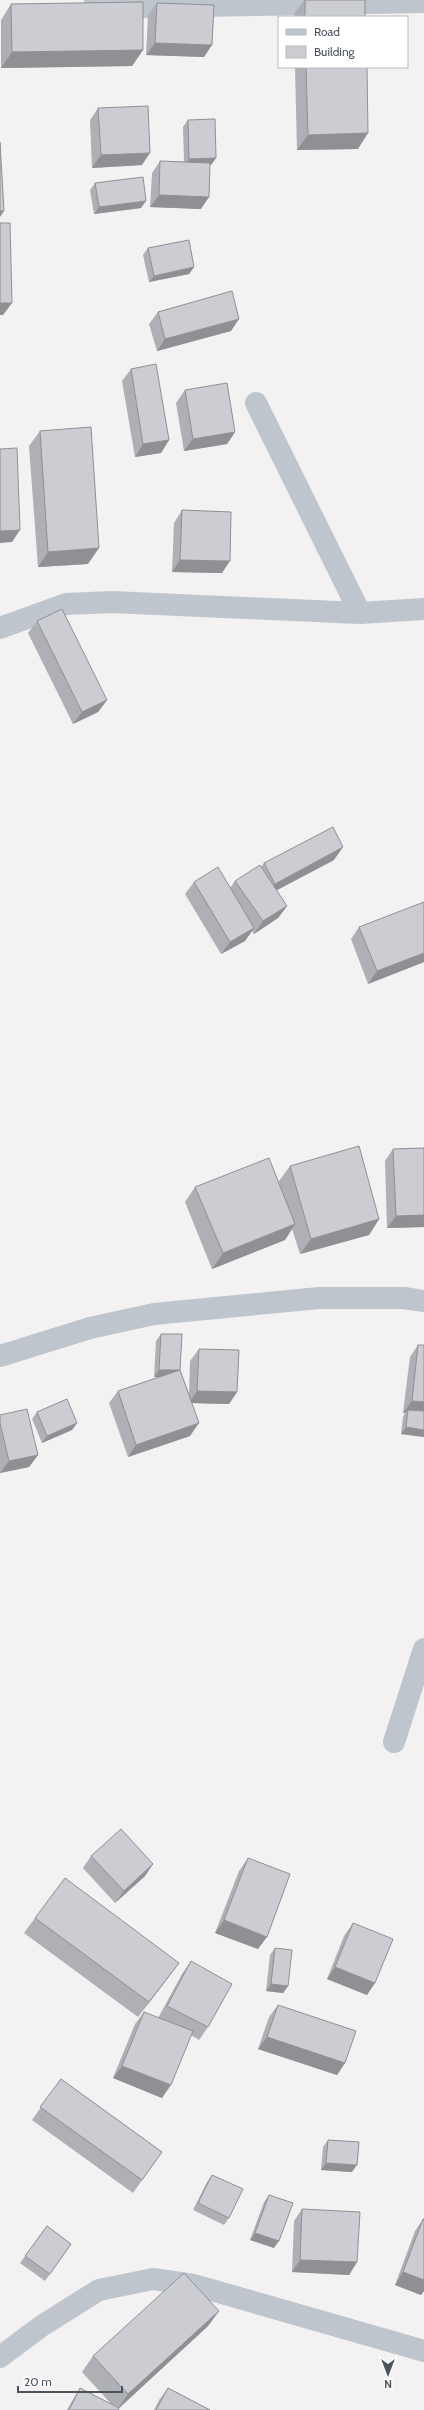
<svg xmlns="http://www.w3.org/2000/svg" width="424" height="2410" viewBox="0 0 424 2410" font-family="Cabin,sans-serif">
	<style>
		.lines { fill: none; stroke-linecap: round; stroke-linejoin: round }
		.minor { stroke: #bec5cc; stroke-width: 22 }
		.wall { fill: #afb0b5 }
		.shaded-wall { fill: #8e9094 }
		.building { fill: #cbcdd3; stroke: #8e9094 }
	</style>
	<rect width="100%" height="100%" fill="#f3f1f1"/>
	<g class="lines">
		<path class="minor" d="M95,0L141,7L424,2
			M256,403L360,613
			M0,628L66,604L112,602L360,613L424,609
			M0,1356L90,1328L154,1314L319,1298H404L424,1301
			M394,1742L424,1649
			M0,2357L43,2325L99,2290L153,2279L194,2285L424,2351"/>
	</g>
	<path class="wall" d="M304,0H365V17H294V14Z
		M157,3L204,57L146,55L148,15Z
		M11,4L143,50L132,66L1,68V20Z
		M295,67H367L358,149L297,150Z
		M98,108L142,165L92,168L90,120Z
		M188,120L216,158L211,165H210L201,209L150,207L152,173L160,161L184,162L183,127Z
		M95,183L141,208L94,214L90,190Z
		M148,248L194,267L189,274L149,282L143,255Z
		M158,312L231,331L157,351L149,324Z
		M131,369L169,440L161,453L135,457L122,381Z
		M185,390L235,432L227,444L184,451L176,403Z
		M40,431L88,564L38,567L29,446Z
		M182,510L222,573L172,572L174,523Z
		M37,621L107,700L98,712L73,724L28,633Z
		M334,860L276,890L287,906L278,918L254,934L252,931L245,941L221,954L185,894L194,882L230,888L235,881L261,867L264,863Z
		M359,927L424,962L368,984L351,939Z
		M424,1148V1227L387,1228L385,1161L393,1149Z
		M290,1166L379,1219L369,1235L300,1254L292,1229L285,1240L212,1269L185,1202L195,1187L280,1186L279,1181Z
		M161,1334L180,1370L189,1394L190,1361L199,1349L237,1392L229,1404L192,1403L190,1436L128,1457L109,1403L118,1391L159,1377H154L156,1341Z
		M418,1345L424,1437L401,1434L403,1417L405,1413H403L410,1357Z
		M37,1412L77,1423L72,1430L42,1443L32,1419Z
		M0,1415L38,1455L29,1467L0,1473Z
		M91,1856L153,1864L145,1876L115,1903L83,1868Z
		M248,1858L258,1949L215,1933L239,1871Z
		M35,1918L179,1963L138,2017L24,1933Z
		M353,1923L367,1995L327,1979L344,1936Z
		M275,1948L288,1986L283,1993L266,1991L270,1955Z
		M191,1961L208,2027L199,2040L191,2035L162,2098L113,2078L135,2024L144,2012L158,2018L182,1974Z
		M278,2005L345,2063L337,2075L258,2049L269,2017Z
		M61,2079L162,2152L133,2193L32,2120Z
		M328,2140L352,2172L321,2170L323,2147Z
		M212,2175L229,2218L224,2225L193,2210L207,2182Z
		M269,2195L274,2248L250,2240L264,2202Z
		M302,2209L357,2262L349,2275L292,2272L294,2221Z
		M423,2219H424V2291L421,2295L395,2285L415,2231Z
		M47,2226L71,2244L45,2281L20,2263Z
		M219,2311L208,2326L119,2408L118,2410H67L72,2401L80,2388L113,2406L82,2372L93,2356Z
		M168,2388L210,2410H154L159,2400Z"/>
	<path class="shaded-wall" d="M155,43L212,45L204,57L146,55Z
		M143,50L132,66L1,68L12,52Z
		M368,133L358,149L297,150L308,135Z
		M150,153L142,165L92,168L101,155Z
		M216,158L211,165L184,166L189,159Z
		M159,195L209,197L201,209L150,207Z
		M146,201L141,208L94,214L99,207Z
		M0,211H4L0,217Z
		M194,267L189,274L149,282L154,276Z
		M0,303H12L3,315H0Z
		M239,319L231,331L157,351L165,339Z
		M235,432L227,444L184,451L193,439Z
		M169,440L161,453L135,457L143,444Z
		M20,530L12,542L0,543V531Z
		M99,548L88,564L38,567L48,552Z
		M180,560L230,561L222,573L172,572Z
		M107,700L98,712L73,724L82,712Z
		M343,847L334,860L266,896L275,884Z
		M287,906L278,918L254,934L263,921Z
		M254,928L245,941L221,954L230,942Z
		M424,953V962L368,984L377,971Z
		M424,1215V1227L387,1228L396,1216Z
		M379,1219L369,1235L300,1254L311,1239Z
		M295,1224L285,1240L212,1269L223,1253Z
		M159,1370H180L175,1377H154Z
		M197,1391L237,1392L229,1404L189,1403Z
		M412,1401L424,1402V1415L408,1410L405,1413H403Z
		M77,1423L72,1430L42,1443L47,1436Z
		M199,1423L190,1436L128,1457L136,1445Z
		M406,1427L424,1430V1437L401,1434Z
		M38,1455L29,1467L0,1473L9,1461Z
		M153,1864L145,1876L115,1903L124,1891Z
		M224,1920L267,1937L258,1949L215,1933Z
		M179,1963L168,1978L138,2017L149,2002Z
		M335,1967L375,1983L367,1995L327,1979Z
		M271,1984L288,1986L283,1993L266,1991Z
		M267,2037L345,2063L337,2075L258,2049Z
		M122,2066L171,2085L162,2098L113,2078Z
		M326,2163L357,2165L352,2172L321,2170Z
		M255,2233L279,2241L274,2248L250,2240Z
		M300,2260L357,2262L349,2275L292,2272Z
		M403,2272L424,2280V2291L421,2295L395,2285Z
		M219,2311L208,2326L117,2410L128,2394Z"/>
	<path class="building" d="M305,0H365V17H305Z
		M143,2V50L12,52L11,4Z
		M157,3L214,5L212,45L155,43Z
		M306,67H367L368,133L308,135Z
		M148,106L150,153L101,155L98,108Z
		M215,119L216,158L189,159L188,120Z
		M0,142L4,211H0Z
		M160,161L210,163L209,197L159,195Z
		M143,177L146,201L99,207L95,183Z
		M0,223H10L12,303H0Z
		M189,240L194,267L154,276L148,248Z
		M232,291L239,319L165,339L158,312Z
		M156,364L169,440L143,444L131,369Z
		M227,383L235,432L193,439L185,390Z
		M91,427L99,548L48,552L40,431Z
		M17,448L20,530L0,531V449Z
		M182,510L231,512L230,561L180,560Z
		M62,609L107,700L82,712L37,621Z
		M333,827L343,847L275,884L264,863Z
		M260,865L287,906L263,921L235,881Z
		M218,867L254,928L230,942L194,882Z
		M424,902V953L377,971L359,927Z
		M359,1146L379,1219L311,1239L290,1166Z
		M424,1148V1215L396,1216L393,1149Z
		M269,1158L295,1224L223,1253L195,1187Z
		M161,1334H182L180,1370H159Z
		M418,1345H424V1402L412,1401Z
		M199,1349L239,1350L237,1392L197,1391Z
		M180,1370L199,1423L136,1445L118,1391Z
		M67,1399L77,1423L47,1436L37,1412Z
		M27,1409L38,1455L9,1461L0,1423V1415Z
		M408,1410L424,1411V1430L406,1427Z
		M121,1829L153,1864L124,1891L91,1856Z
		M248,1858L290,1874L267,1937L224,1920Z
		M65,1878L179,1963L149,2002L35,1918Z
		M353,1923L393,1939L375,1983L335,1967Z
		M275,1948L292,1950L288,1986L271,1984Z
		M191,1961L232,1984L208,2027L167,2006Z
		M278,2005L356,2031L345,2063L267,2037Z
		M144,2012L193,2031L171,2085L122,2066Z
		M61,2079L162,2152L142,2180L40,2107Z
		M328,2140L359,2142L357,2165L326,2163Z
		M212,2175L243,2189L229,2218L198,2203Z
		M269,2195L293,2203L279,2241L255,2233Z
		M302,2209L360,2212L357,2262L300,2260Z
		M423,2219H424V2280L403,2272Z
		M47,2226L71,2244L50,2274L25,2256Z
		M184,2273L219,2311L128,2394L93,2356Z
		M80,2388L119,2408L118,2410H69Z
		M168,2388L210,2410H156Z"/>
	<rect x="278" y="16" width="130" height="52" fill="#ffffff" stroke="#b7bbbe"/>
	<rect x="286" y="29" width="20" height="6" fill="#bec5cc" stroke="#b7bbbe"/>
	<text x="314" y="36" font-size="12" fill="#4b545c">Road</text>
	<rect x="286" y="46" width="20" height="12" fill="#cbcdd3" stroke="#b7bbbe"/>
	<text x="314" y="56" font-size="12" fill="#4b545c">Building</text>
	<g transform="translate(388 2374) rotate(180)" stroke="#ffffff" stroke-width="3" paint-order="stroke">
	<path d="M0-3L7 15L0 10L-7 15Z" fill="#4b545c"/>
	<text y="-6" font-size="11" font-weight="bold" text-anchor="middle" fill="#4b545c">N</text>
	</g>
	<path d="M18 2386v6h104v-6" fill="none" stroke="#4b545c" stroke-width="2"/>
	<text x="24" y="2386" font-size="12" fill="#4b545c" stroke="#ffffff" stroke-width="3" paint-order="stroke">20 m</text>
</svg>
